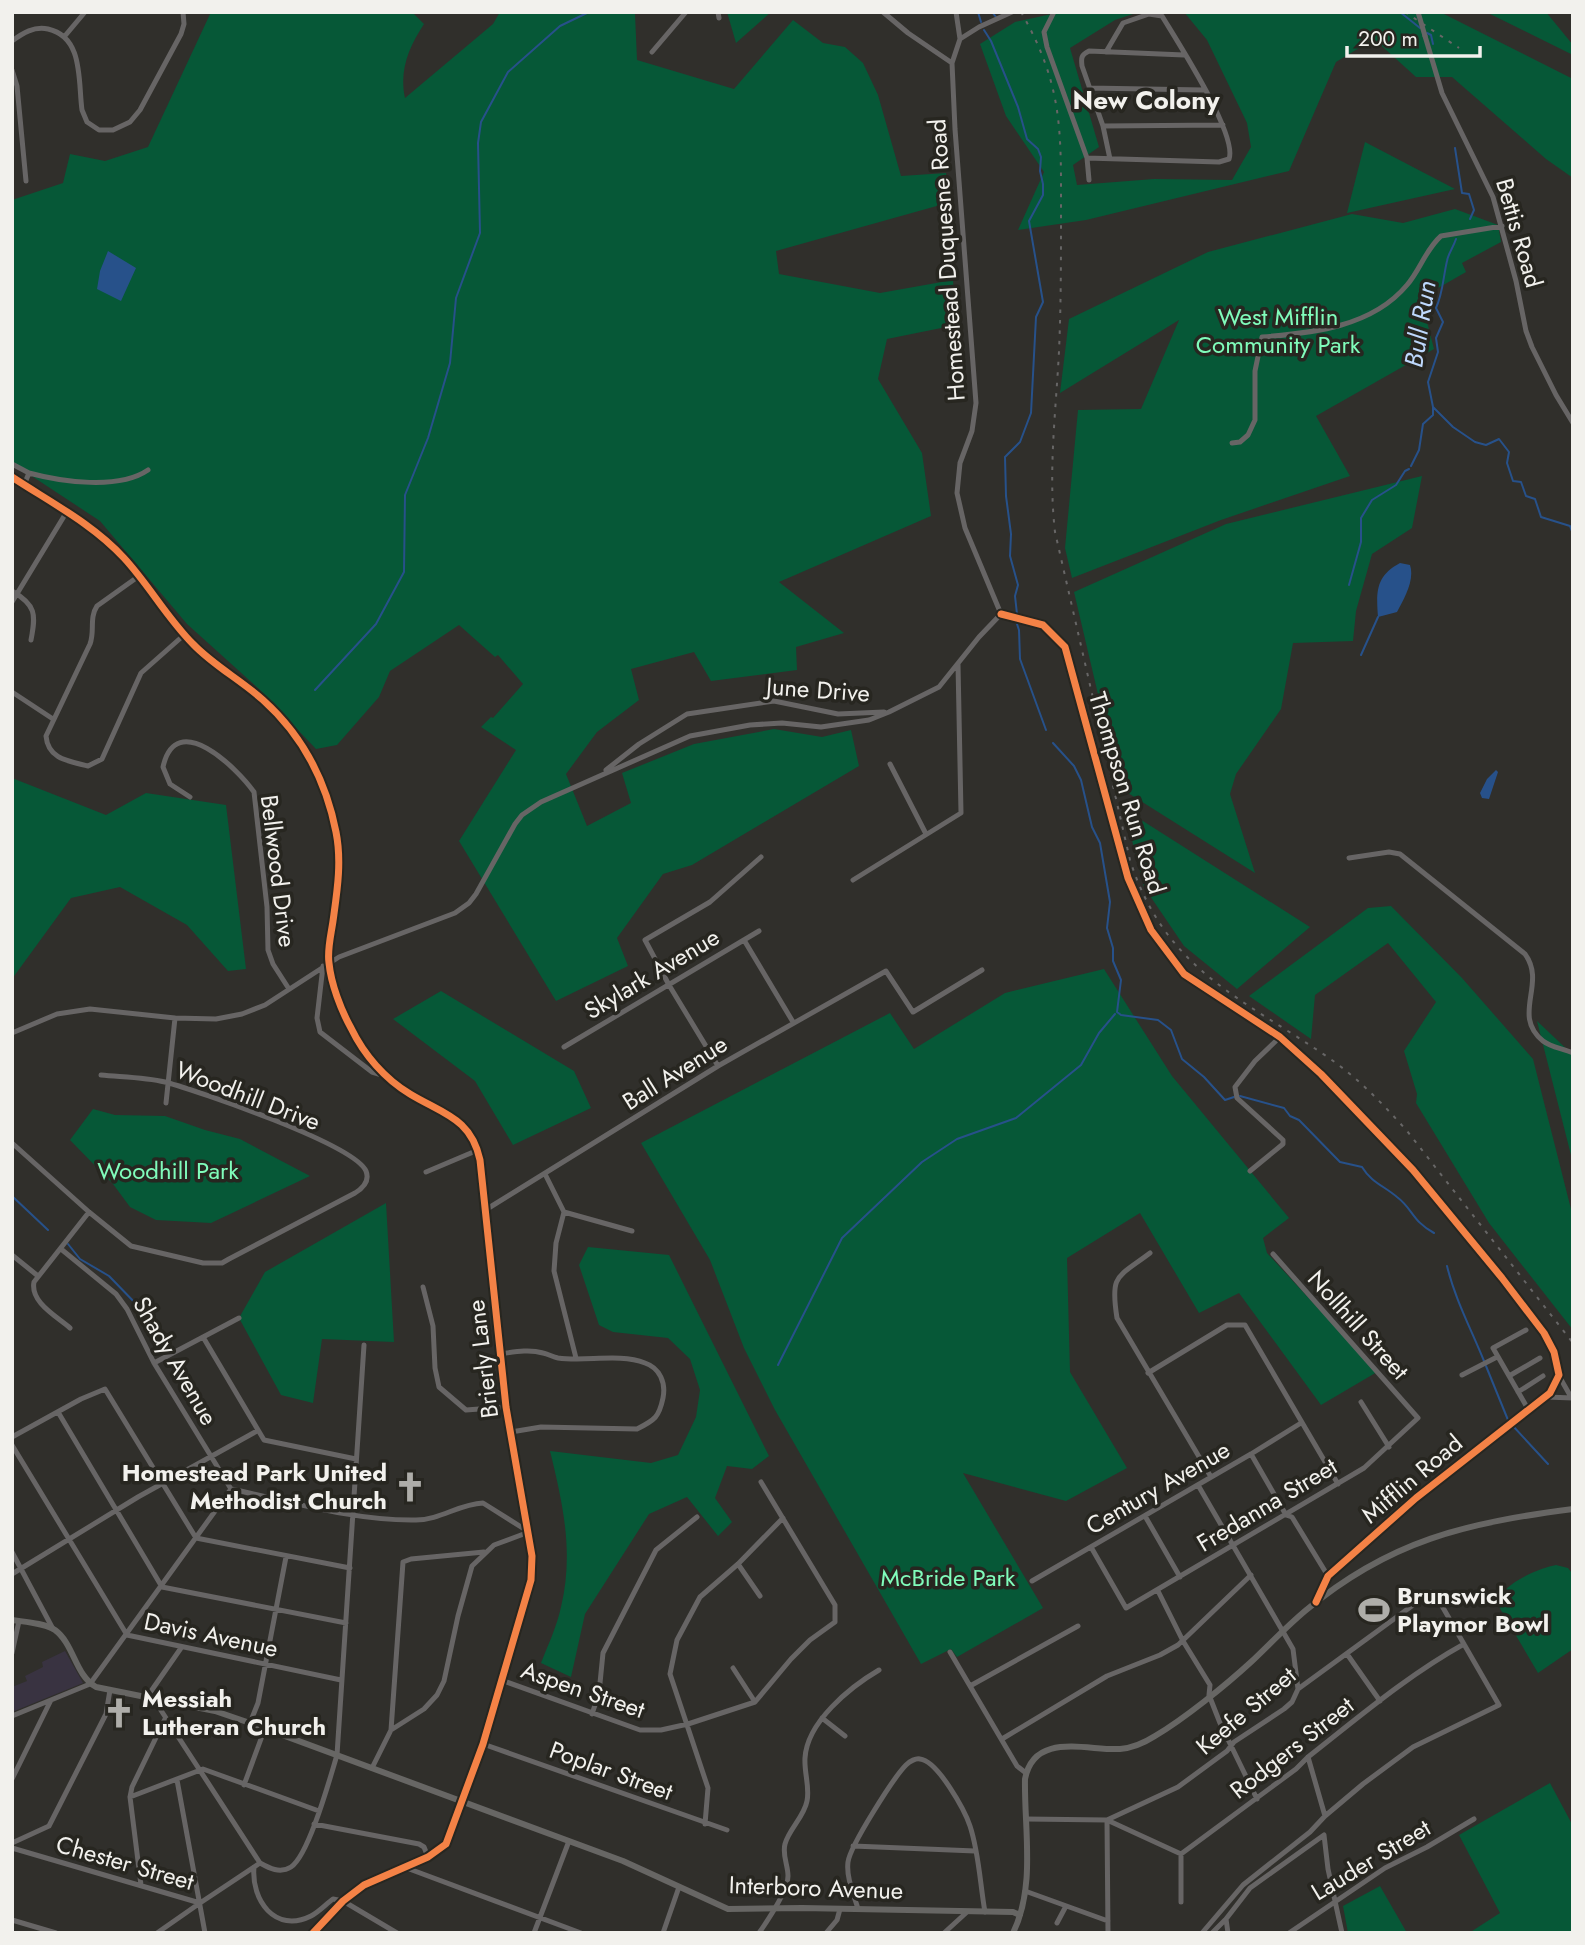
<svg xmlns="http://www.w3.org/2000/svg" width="1585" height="1945" viewBox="0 0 1585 1945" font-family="Jost,sans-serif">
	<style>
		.education { fill: #393341 }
		.green { fill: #065837 }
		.water { fill: #27518a }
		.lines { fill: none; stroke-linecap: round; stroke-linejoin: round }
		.stream { stroke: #27518a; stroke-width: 2 }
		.minor { stroke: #676565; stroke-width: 5 }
		.major { stroke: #676664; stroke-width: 6 }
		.rail { stroke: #676666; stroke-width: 2; stroke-dasharray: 3.5 7; stroke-linecap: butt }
		.minor-bridge { stroke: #676565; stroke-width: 5 }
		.cycleway-casing { stroke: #272620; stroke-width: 11 }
		.cycleway { stroke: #f48246; stroke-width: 7 }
		.labels { text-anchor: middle; stroke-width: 7; stroke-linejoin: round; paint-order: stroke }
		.street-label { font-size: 24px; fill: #f2f1ed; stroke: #272620 }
		.park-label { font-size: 24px; fill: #80fcbb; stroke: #272620 }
		.poi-label { font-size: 24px; font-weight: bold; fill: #f2f1ed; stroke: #272620; text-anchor: start }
		.neighbourhood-label { font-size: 26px; font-weight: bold; fill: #f2f1ed; stroke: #272620 }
		.water-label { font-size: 26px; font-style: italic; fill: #bed8fc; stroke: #272620 }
	</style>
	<rect width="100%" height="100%" fill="#302f2b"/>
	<path class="education" d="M65,1651L83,1683L12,1712V1687L27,1681L25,1676L43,1667L42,1662Z"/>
	<path class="green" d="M211,12H412L424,24C409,47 399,70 405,98L493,24L500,12L635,14L637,60L734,89L793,20L823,43L845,47L863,63L878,95L901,176L946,173L951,202L776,251L779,274L880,293L953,280L956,325L887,339L878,379L922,453L931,516L779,582L844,633L796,647L797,670L711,681L694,652L631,669L639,700L597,732L566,774L587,826L631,803L622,773L694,744L774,729L822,737L851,730L859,766L692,865L663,874L617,938L628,966L556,1001L459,841L516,750L481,727L491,717L493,718L523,684L498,655L495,657L459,625L390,671L379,697L337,745L316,749L259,689L187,624L100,521L12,463V200L63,183L70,154L105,161L148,147Z
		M727,12H771L736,43Z
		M1061,12H1139L1115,20L1070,48L1099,147L1073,165L1077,185L1154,179L1232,180L1251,147L1247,123L1207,40L1184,12H1440L1573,79V178L1546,159L1452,77H1416L1374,39L1336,62L1289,171L1086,220L1018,230L1044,172L1006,116L980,44L1015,22Z
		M1486,12H1546L1573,45V55Z
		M1365,142L1455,189L1347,213Z
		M1455,209L1498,225L1501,242L1462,263L1466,272L1419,299L1423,306L1434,349L1316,416L1350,476L1221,520L1072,578L1065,548L1078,410L1141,409L1179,320L1060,393L1069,319L1208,252L1352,214L1403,223Z
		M1422,476L1412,528L1372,554L1356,611L1353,641L1293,643L1281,709L1236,774L1230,794L1255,873L1120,788L1074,592L1226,524Z
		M12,778L106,815L146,793L226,805L246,969L228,971L187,925L120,887L71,898L12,979Z
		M1124,809L1310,927L1237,989L1184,946L1144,887Z
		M1391,906L1462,978L1533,1059L1573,1217V1330L1489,1223L1416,1103L1417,1094L1404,1051L1436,1002L1388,943L1315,995L1311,1039L1249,996L1368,908Z
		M1104,969L1172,1076L1289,1218L1263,1238L1267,1253L1377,1372L1321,1405L1239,1293L1199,1313L1140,1213L1067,1258L1070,1372L1127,1468L1066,1501L963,1473L1043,1608L957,1657L951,1649L921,1664L775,1410L744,1348L710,1260L641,1143L890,1013L914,1049L1005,993Z
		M441,991L574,1071L591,1108L513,1145L475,1081L393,1019Z
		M1537,1021L1573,1055V1163Z
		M93,1109L115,1115L165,1116L205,1130L240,1139L310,1176L211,1223L156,1220L130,1207L113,1184L70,1140Z
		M386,1203L394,1342L322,1339L313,1403L281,1395L239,1318L265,1272Z
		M588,1247L669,1255L769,1456L752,1469L727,1466L715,1498L732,1522L718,1536L687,1497L649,1514L585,1614L571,1677L541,1663C548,1645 557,1626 561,1607C574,1553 563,1504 550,1451L651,1463L678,1455L696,1417L700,1390L690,1359L668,1338L613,1332L599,1325L579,1265Z
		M1556,1565L1568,1568L1572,1573L1573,1649L1538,1673L1498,1605C1498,1585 1539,1568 1556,1565Z
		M1550,1783L1573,1826V1933H1469L1500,1913L1459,1835Z
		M1380,1886L1407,1933H1348L1343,1906Z"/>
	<path class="water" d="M108,251L136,268L121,301L97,289L100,271Z
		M1400,563L1410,565C1415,580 1404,599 1397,612L1378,617C1376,591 1376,576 1400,563Z
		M1496,770L1498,772L1489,799L1482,798L1480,793L1487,779Z"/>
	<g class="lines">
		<path class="stream" d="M978,12L981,22
			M992,12L996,17
			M1400,12L1420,28
			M984,30L991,41L1018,107L1027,139L1038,149L1041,157L1040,171L1043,184V195L1029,221L1043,302L1036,317L1031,413L1020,442L1005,457L1006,496L1011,534L1010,556L1018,585L1015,596L1017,614
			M1427,33L1431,35L1433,44
			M1455,148L1462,193L1469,194L1474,210L1470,219
			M1456,239C1453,248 1448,254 1447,261C1443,278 1443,293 1436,308L1443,322L1436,338L1438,352L1428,382L1433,407L1453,427L1475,442L1486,445L1499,439L1509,452L1507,463L1513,481L1521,482L1526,496L1535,499L1541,517L1570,526L1573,534
			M1411,466L1419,450L1423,424L1433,415V407
			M1349,585L1361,542V518L1372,500L1396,485L1405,471L1409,469
			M1016,621L1019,630L1020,659L1046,730
			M1361,655L1378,617
			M315,690L376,624L404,572L405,495L428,438L450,363L456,298L480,233L478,143L481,122L508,72L560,26L589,12
			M1053,743L1074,766L1081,780L1092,827L1100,843L1110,902L1107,928L1113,948V961L1121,980L1117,1012L1121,1015L1158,1020L1171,1030L1182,1059L1204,1077L1225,1100L1234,1097
			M1240,1096L1284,1108L1290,1116L1299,1120L1340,1162L1362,1167C1371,1182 1384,1186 1397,1197C1413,1209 1412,1221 1434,1233
			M12,1196L48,1230
			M68,1244L80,1259L109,1276L140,1308
			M1447,1266C1455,1299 1471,1329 1484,1361
			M778,1365L842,1238L922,1162L957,1139L1016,1118L1081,1065L1099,1033L1115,1014
			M1486,1366L1508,1420
			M1513,1426L1548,1464"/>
		<path class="minor" d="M718,12L719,18
			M883,12L908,33L952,63
			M956,12L960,39
			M1054,12L1044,32L1047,47L1087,158L1219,162L1229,159C1238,135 1177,41 1162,16L1149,14L1123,23L1106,52
			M1425,36L1442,93L1493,197L1516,281L1526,331L1532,347L1556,395L1573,423
			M64,37L85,12
			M12,41C23,33 34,26 48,29C84,37 78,82 82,110L87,122L99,130H113L130,122L140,110L181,34L184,24L183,12
			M652,52L686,12
			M12,70L17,86L26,181
			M1089,88L1204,90
			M1103,126L1223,125
			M1087,158L1089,180
			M1110,159L1103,126L1082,66C1081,58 1081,55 1089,51L1184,55
			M1232,443L1240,442L1248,435L1255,420V371L1262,337C1313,333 1372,327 1407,285C1420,270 1426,249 1441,236L1502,226
			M12,464L29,473
			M12,477C50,502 93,524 124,558C149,585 167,618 193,644C214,666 241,680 263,700C302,735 326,781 336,832C342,862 337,892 333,921C331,935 327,950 329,963C331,984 341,1010 351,1028C364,1055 385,1079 410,1094C443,1114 471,1118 480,1160L506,1407L532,1556L531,1580L483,1744L446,1844L428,1857L364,1885L343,1901L313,1933
			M24,485L29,473C62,482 119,490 148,470
			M139,576L97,606C89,618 95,631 90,644L46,736C48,759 68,761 88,766L102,759L141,673L184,635
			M12,591C36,605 36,614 31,640
			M12,602L66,513
			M1001,614L1043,625L1065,647L1128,878L1151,930L1184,974L1280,1037L1321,1074L1413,1170L1502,1278L1544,1333L1554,1352L1559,1375L1550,1393L1416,1498L1328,1576L1316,1602
			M1001,614L965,528L957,493L960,463L972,431L976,403L955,129L952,63L960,39L979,27L1012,12
			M12,692L53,719
			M890,764L926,834
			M606,770L639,744L687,714L774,701L838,714L884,712
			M190,797L170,784L163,767C176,708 237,768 254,792L267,907L268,950L273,964L289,989
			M1349,858L1389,852L1400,854L1525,954C1547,984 1511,1015 1543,1041C1552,1048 1563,1048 1573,1053
			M853,880L961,813L958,664
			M744,940L793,1022
			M323,966L317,1018L320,1032L372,1072L385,1076
			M12,1033L57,1014L90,1009L175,1018L216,1019L242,1014L265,1005L339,957L455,913L469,903L476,894L515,824L522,815L541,802L690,736L750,725L782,723L821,727L869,720L889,712L939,687L979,637L1001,614
			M564,1047L759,931
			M718,1066L669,985L645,940L710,902L761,857
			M166,1103L175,1018
			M12,1143L89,1212L131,1246L203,1263H222L229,1259L355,1193C363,1188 370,1181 366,1171C354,1144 198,1091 165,1082C145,1077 122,1077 101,1075
			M1250,1171L1283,1144V1140L1237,1098L1235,1087L1255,1061L1280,1037
			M426,1172L478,1150
			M545,1174L564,1212L556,1243L554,1271L576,1358
			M487,1209L718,1066L886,971L913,1012L982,970
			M564,1212L632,1231
			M61,1249L116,1294L127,1309L154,1363L231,1489C292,1502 354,1521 416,1520C440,1520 459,1504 483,1503L529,1532
			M1150,1253C1117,1278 1110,1274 1117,1318L1211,1477
			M12,1255L38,1276
			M423,1287L433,1326L435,1368L439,1387L466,1410L506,1407
			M70,1328C56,1316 30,1302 34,1282L89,1212
			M1526,1330L1493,1348L1528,1409
			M203,1337L264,1440L356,1459
			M500,1354C514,1352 529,1349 543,1353C548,1354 553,1357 558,1358C586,1362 619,1353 645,1363C660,1368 666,1383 663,1398C659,1417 655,1420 637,1429L541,1427L511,1432
			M154,1363L239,1318
			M1148,1373L1227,1325H1245L1338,1484
			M1462,1375L1497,1357
			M1509,1376L1540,1358
			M1559,1376L1571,1397
			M1518,1392L1543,1376
			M1546,1397L1573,1398
			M1361,1402L1389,1447
			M58,1412L162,1587L346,1623
			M12,1437L81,1399L105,1389L196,1538L350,1568
			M12,1445L127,1635L341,1680
			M1251,1454L1286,1515L1292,1517L1328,1576
			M1198,1485L1293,1649L1298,1689
			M1145,1516L1180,1577
			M1091,1547L1126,1608L1364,1468L1418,1418L1273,1254
			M12,1552L53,1629
			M738,1564L760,1596
			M12,1574L138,1497L257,1431
			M1032,1581L1251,1454L1301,1423
			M1158,1591L1183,1641L1210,1685L1209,1695L1220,1723L1257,1799
			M950,1652L1017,1766L1026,1773
			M12,1653L19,1621
			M1347,1654L1380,1701
			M733,1668L755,1702
			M501,1680L640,1730H661L688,1724L755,1702L791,1659L810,1640L835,1622V1605L761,1482
			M970,1686L1078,1626
			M147,1697L181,1648
			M153,1698L260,1863C269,1868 280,1874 291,1867C309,1855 330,1778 337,1755L364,1345
			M592,1714L599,1693L603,1653L656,1550L697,1517
			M12,1716L90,1684L231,1489
			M822,1718L845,1736
			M250,1723L258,1703L286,1557
			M391,1730L403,1562L411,1559L484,1552
			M1002,1739L1107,1676L1160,1655L1178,1645L1251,1575
			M483,1744L727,1830
			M1308,1757L1325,1816
			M372,1768L391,1730L424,1709L437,1695L444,1681L458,1616L472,1566L494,1545L529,1532
			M12,1779L51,1700
			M177,1780L205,1933
			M244,1785L265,1728
			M130,1797L203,1769L319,1811
			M1026,1819L1107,1820L1178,1787L1227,1751L1234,1742L1284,1709L1292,1702L1298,1689L1431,1592L1438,1599L1499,1705L1413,1747L1363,1784L1325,1816L1310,1832L1243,1885L1202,1933
			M314,1824L419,1844L424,1847L428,1857
			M705,1824L708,1788L670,1674L677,1640L700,1597L738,1564L783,1518
			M12,1843L49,1826L106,1714L110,1690
			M853,1846L975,1851
			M12,1848L200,1903L260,1863
			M254,1867C251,1900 275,1934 311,1916C319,1912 326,1904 333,1899L343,1901L397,1933
			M404,1867L581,1933
			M141,1885L130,1797L132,1787L165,1719
			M1025,1891L1108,1921
			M1181,1902V1854L1296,1769L1308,1757C1359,1717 1408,1675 1464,1644
			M858,1909C854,1895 846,1877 848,1862C850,1846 894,1777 906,1765C910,1761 916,1758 920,1759C938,1761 965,1811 970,1826C979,1853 980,1884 985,1912
			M1226,1919L1228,1933
			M12,1920L56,1933
			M1057,1923L1066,1906
			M157,1933L200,1903
			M534,1933L569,1841
			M663,1933L679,1887
			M759,1933C768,1920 788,1891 788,1876C788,1865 782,1855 785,1844C789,1829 804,1817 807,1801C810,1787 804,1773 805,1758C807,1722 850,1687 879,1670
			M826,1933L837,1920L840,1909
			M944,1933L967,1912
			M1108,1933L1107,1820L1181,1854
			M1212,1933L1226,1919L1250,1888L1324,1835L1328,1869L1342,1933
			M1289,1933L1385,1868L1427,1847L1474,1819"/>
		<path class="major" d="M12,1620C25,1622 44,1623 55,1630C74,1644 75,1675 96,1687L215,1711L250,1723L623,1861L728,1909L802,1908L1013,1912L1020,1915
			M1013,1933C1036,1886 1024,1829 1025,1779C1034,1731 1088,1751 1120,1749C1132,1748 1144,1743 1155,1736C1184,1719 1226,1685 1251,1662C1269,1645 1286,1627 1305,1611C1390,1540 1466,1523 1573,1509"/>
		<path class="rail" d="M1021,12C1063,85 1061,131 1061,212C1061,258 1061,305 1059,351C1056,411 1048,471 1055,532L1130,860C1165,970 1242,998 1329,1058C1359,1079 1383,1104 1407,1131L1573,1343
			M1405,12L1459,48"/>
		<path class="minor-bridge" d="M1418,12L1425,36"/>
		<g class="cycleway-casing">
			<path id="cycleway" d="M12,477C50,502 93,524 124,558C149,585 167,618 193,644C214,666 241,680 263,700C302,735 326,781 336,832C342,862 337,892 333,921C331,935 327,950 329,963C331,984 341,1010 351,1028C364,1055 385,1079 410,1094C443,1114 471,1118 480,1160L506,1407L532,1556L531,1580L483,1744L446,1844L428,1857L364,1885L343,1901L313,1933
				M1001,614L1043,625L1065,647L1128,878L1151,930L1184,974L1280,1037L1321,1074L1413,1170L1502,1278L1544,1333L1554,1352L1559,1375L1550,1393L1416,1498L1328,1576L1316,1602"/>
		</g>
		<use href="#cycleway" class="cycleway"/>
	</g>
	<defs>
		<g id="church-bare" transform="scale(2.415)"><path d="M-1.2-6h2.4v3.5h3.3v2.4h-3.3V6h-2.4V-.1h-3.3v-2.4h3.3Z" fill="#aeada9" stroke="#272620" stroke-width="2.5" paint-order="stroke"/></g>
		<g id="stadium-bare" transform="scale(2.415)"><path d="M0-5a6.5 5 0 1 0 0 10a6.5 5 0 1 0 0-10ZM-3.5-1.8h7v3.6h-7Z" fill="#aeada9" stroke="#272620" stroke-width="2.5" paint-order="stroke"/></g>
	</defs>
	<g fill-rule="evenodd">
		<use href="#church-bare" x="410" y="1487"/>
		<use href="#stadium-bare" x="1374" y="1610"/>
		<use href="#church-bare" x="119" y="1713"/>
	</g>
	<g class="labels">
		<g class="street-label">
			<text transform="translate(1519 233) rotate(74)" y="8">Bettis Road</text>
			<text transform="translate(947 260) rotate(-94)" y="8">Homestead Duquesne Road</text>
			<text transform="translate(818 690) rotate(4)" y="8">June Drive</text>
			<text transform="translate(1127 793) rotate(73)" y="8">Thompson Run Road</text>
			<text transform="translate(278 871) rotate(83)" y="8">Bellwood Drive</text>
			<text transform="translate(652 974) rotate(-31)" y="8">Skylark Avenue</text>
			<text transform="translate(675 1073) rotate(-32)" y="8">Ball Avenue</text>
			<text transform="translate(248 1096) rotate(21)" y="8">Woodhill Drive</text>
			<text transform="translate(1358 1325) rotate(48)" y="8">Nollhill Street</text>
			<text transform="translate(483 1359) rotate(-97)" y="8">Brierly Lane</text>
			<text transform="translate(175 1361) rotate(60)" y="8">Shady Avenue</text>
			<text transform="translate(1412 1479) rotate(-40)" y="8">Mifflin Road</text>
			<text transform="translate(1158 1488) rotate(-30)" y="8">Century Avenue</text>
			<text transform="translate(1267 1505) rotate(-31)" y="8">Fredanna Street</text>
			<text transform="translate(211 1635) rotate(12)" y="8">Davis Avenue</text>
			<text transform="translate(583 1690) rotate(19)" y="8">Aspen Street</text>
			<text transform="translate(1246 1711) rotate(-40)" y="8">Keefe Street</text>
			<text transform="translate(1292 1748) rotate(-38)" y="8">Rodgers Street</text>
			<text transform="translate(611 1771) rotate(20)" y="8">Poplar Street</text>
			<text transform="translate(1371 1860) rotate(-31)" y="8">Lauder Street</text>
			<text transform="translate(125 1863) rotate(16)" y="8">Chester Street</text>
			<text transform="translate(816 1888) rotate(2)" y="8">Interboro Avenue</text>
		</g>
		<g class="park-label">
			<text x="1278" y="325">West Mifflin<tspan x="1278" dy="28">Community Park</tspan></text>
			<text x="168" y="1179">Woodhill Park</text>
			<text x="948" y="1586">McBride Park</text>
		</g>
		<g class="poi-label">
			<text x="387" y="1481" text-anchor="end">Homestead Park United<tspan x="387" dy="28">Methodist Church</tspan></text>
			<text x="1397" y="1604">Brunswick<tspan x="1397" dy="28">Playmor Bowl</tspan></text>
			<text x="142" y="1707">Messiah<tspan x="142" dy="28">Lutheran Church</tspan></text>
		</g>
		<g class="neighbourhood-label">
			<text x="1146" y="109">New Colony</text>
		</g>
		<g class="water-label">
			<text transform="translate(1420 324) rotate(-81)" y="9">Bull Run</text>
		</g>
	</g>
	<rect width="1585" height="1945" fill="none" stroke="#f2f1ed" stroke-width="28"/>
	<path d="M1347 46v10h133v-10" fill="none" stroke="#f2f1ed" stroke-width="3.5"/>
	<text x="1358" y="46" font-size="21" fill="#f2f1ed" stroke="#272620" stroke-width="5" paint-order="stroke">200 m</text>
</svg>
